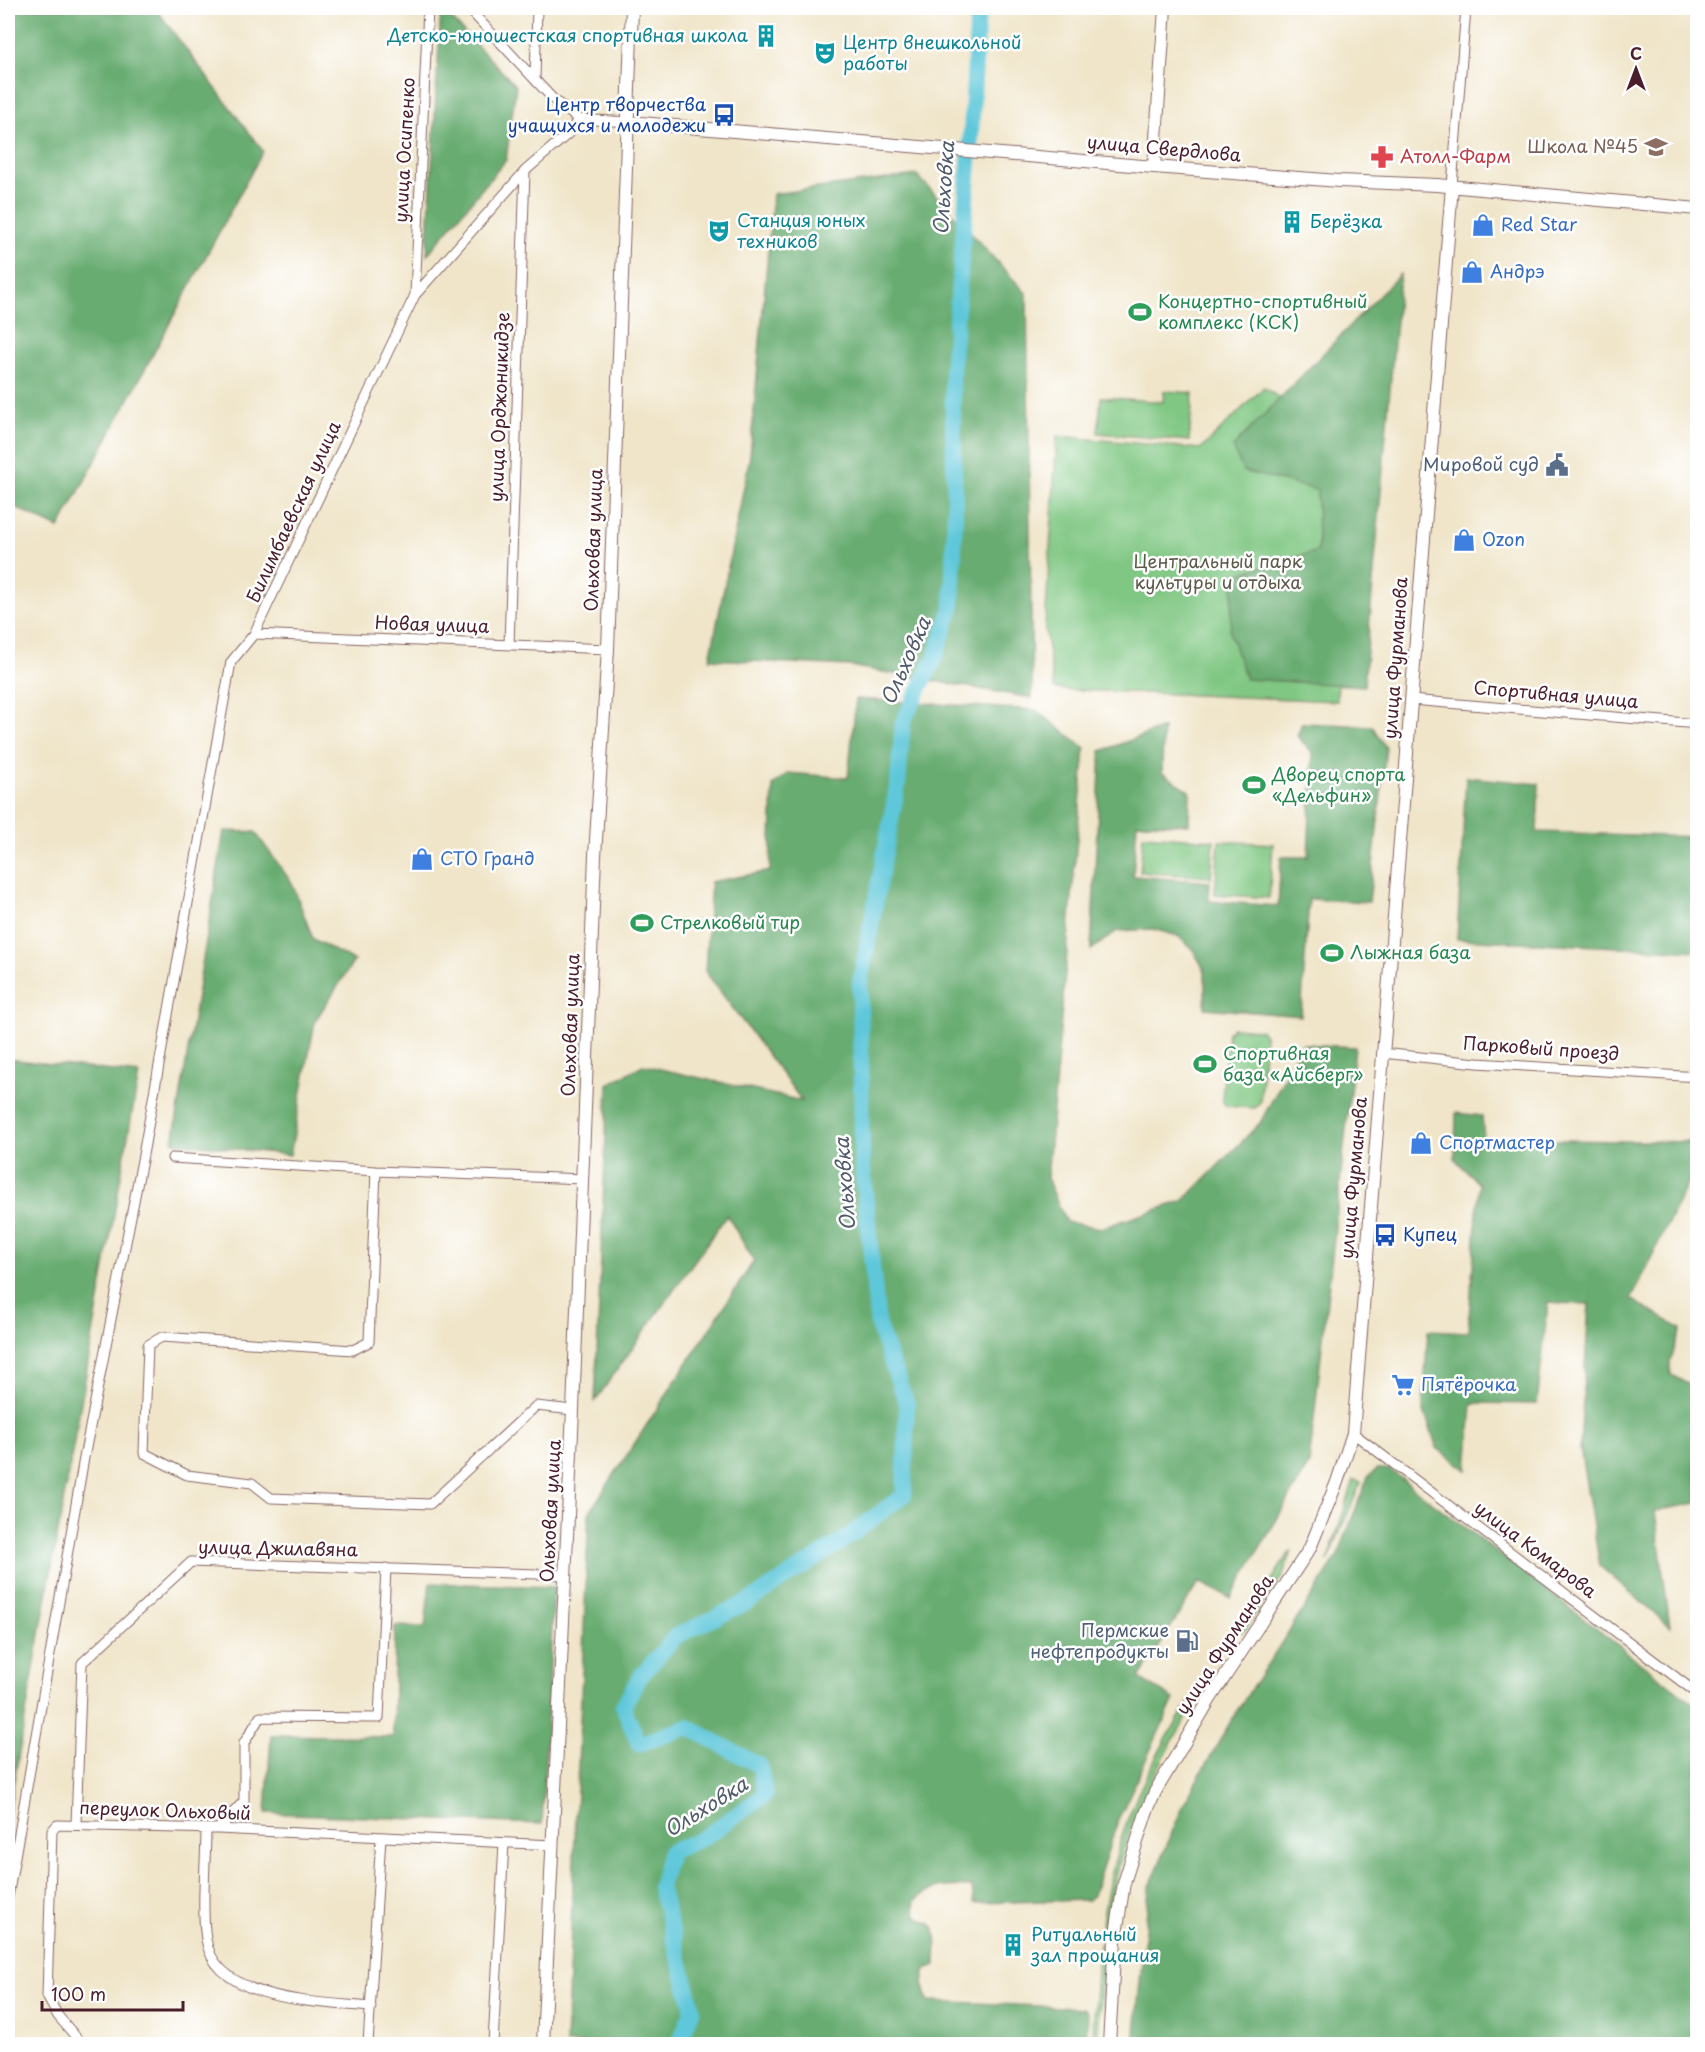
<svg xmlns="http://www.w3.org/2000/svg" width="1705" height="2052" viewBox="0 0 1705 2052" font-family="'Playpen Sans',sans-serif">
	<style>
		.green { fill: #80c783; stroke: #657357; stroke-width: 1.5 }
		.forest { fill: #68ac71; stroke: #59664e; stroke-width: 1.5 }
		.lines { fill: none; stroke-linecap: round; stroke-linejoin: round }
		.river { stroke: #5ec7da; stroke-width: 16 }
		.minor-casing { stroke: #846462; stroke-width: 11 }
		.major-casing { stroke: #846462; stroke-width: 14 }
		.minor { stroke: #fff; stroke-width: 9 }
		.major { stroke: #fff; stroke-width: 12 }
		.labels { text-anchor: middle; stroke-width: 5; stroke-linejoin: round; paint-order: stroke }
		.culture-label { font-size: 18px; fill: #0d838f; stroke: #fff; text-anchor: start }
		.transit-label { font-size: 18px; fill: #164399; stroke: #fff; text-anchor: end }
		.education-label { font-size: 18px; fill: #785e54; stroke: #fff; text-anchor: end }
		.street-label { font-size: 18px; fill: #4a1f2b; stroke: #fff }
		.health-label { font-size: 18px; fill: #be3a42; stroke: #fff; text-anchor: start }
		.shop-label { font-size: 18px; fill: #366cbe; stroke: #fff; text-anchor: start }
		.leisure-label { font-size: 18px; fill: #27864d; stroke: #fff; text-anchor: start }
		.service-label { font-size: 18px; fill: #4e5e75; stroke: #fff; text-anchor: end }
		.park-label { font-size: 18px; fill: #5d5a4a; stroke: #fff }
		.water-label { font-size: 20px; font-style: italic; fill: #515a68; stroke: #fff }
	</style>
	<rect width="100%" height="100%" fill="#fff"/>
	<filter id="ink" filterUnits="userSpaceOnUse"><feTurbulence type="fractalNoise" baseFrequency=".0167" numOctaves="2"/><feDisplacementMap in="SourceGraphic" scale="12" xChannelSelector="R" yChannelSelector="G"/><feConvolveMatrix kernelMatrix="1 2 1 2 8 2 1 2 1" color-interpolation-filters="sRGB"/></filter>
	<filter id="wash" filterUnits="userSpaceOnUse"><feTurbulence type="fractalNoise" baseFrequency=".008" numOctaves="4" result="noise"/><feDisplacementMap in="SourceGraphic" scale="24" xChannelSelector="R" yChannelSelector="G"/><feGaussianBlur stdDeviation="1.35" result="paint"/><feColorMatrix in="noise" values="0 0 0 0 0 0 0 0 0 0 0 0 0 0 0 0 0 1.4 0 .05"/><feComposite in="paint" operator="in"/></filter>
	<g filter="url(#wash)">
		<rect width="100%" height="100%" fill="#f0e5c9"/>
		<path class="green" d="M1264,387L1290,406L1348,416L1337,701L1054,689L1045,628L1057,436L1201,449Z
			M1164,391L1193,393L1189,441L1098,433L1101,397L1163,402Z
			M1143,835L1214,840L1211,877L1140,872Z
			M1219,841L1273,844L1269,898L1215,894Z
			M1232,1028L1261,1030L1265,1035L1260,1103L1255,1108L1226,1106L1222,1100L1228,1032Z
			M1354,1480L1361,1482L1327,1562Z
			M1291,1550L1284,1573L1245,1630L1238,1633Z
			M1194,1695L1195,1704C1150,1774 1117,1844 1107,1928L1101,1932C1113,1838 1142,1773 1194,1695Z
			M1099,1944L1104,1948L1097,2044H1092Z"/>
		<path class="forest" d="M8,8H155L263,151L59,528L8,504Z
			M441,8L516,86L506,160L427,255Z
			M917,175L1027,294L1032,698L849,666L710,659L750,456L773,194Z
			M1400,274L1364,686L1246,679L1230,633L1234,575L1318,551L1317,490L1243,471L1233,447Z
			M856,699L1036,710L1085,748L1047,1178L1066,1222L1101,1228L1183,1201L1260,1123L1302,1044L1355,1047L1309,1464L1231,1598L1199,1582L1139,1678L1174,1699L1118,1820L1093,1895L1089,1900L974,1903L972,1887C949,1886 933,1884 915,1901C910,1925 932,1917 935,1930C938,1940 936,1955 936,1965L926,1969L923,1983L928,2001L1083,2008L1088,2014L1086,2044H566L589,1513L754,1261L727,1215L595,1401L608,1084L643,1065L802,1101L705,971L711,882L770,871L773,785L788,773L848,778Z
			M1302,723L1372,726L1386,748L1369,902L1309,899L1301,1016L1205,1008V971L1193,950L1178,936L1153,929L1117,931L1091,950L1101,751L1163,728L1162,773L1190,791L1189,824L1137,823L1133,876L1210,882L1209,901L1278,906L1281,857H1308L1313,753L1297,736Z
			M1466,777L1539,784L1537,832L1697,837V951L1457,939Z
			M224,831L255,832L292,883L313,939L354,961L315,1021L290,1155L173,1142Z
			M8,1059L139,1074L8,1815Z
			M1456,1113L1482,1116L1484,1139L1697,1142V1164L1631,1299L1681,1329L1670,1362L1671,1375L1697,1389V1503L1655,1511L1670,1627L1600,1566L1580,1448L1589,1304L1548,1303L1537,1404L1472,1403L1467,1470L1437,1448L1423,1408L1428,1330L1468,1332L1479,1184L1455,1159Z
			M1377,1469H1389L1697,1706V2044H1134L1149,1889L1184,1803L1235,1714L1337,1558L1368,1477Z
			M430,1583L554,1587L542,1824L266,1813L271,1735L393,1737L395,1626L425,1627Z"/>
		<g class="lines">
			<path class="river" d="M679,2044L693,2009L660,1887L670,1852L703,1838L765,1795L760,1766L688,1727L639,1744L623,1706L640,1677L676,1636L748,1602L841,1542L904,1495L907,1404L878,1326L862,1162L860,983L898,783L903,722L934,660L952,608L955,511L952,371L970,151L978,8"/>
		</g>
	</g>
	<g filter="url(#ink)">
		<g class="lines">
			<g class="minor-casing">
				<path id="minor" d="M468,8L553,99L578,119L629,122
					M535,78L537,8
					M1452,186L1466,8
					M415,295L428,8
					M254,634L608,649
					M509,645L525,171
					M1411,700L1698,724
					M1382,1053L1477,1063L1698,1077
					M172,1158L376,1171L583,1179
					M376,1171L369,1342L353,1350L162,1337L148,1345L144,1453L187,1475L252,1483L271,1498L430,1504L536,1406L573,1410
					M1353,1433L1698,1694
					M76,1824L82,1663L191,1562L566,1575
					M206,1829C206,1861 201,1909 206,1939C215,2003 322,2002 371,2007
					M218,1829L244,1801V1743L260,1717L379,1718L386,1568
					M8,1897L84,1458L143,1155L231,662L254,634L415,295L525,171L570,132L578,119
					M82,2044L58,2016L47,1996L52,1831L57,1825L218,1829L553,1845
					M368,2044L381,1837
					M493,2044L504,1843"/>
			</g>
			<g class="major-casing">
				<path id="major" d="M629,122L1154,167L1339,181L1437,185L1698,209
					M1154,167L1165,8
					M543,2044L573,1410L595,856L608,649L632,8
					M1109,2044L1115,1940L1124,1883L1146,1813L1155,1792L1210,1699L1310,1548L1337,1482L1353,1433L1452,186"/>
			</g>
			<use href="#minor" class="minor"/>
			<use href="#major" class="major"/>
		</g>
	</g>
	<defs>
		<g id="building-bare" transform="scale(1.8)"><path d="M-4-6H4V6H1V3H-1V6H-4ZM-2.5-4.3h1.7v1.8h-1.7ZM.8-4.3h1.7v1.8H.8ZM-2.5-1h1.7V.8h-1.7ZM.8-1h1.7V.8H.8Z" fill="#0f9aa8" stroke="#fff" stroke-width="2.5" paint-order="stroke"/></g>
		<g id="theatre-bare" transform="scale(1.8)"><path d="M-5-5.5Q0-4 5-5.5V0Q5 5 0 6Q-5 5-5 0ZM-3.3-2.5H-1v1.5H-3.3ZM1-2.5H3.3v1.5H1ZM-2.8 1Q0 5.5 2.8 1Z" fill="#0f9aa8" stroke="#fff" stroke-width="2.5" paint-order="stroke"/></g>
		<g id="bus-bare" transform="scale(1.8)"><path d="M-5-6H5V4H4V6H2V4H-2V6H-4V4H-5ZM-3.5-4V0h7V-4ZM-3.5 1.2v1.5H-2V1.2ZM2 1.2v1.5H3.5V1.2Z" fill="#1a4fb4" stroke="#fff" stroke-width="2.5" paint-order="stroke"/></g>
		<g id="school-bare" transform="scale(1.8)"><path d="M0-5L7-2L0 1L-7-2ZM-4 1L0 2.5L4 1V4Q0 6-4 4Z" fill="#8d6e63" stroke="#fff" stroke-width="2.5" paint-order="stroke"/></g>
		<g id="pharmacy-bare" transform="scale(1.8)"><path d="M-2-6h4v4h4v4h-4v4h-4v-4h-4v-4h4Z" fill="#e0444e" stroke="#fff" stroke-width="2.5" paint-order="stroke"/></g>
		<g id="shop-bare" transform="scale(1.8)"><path d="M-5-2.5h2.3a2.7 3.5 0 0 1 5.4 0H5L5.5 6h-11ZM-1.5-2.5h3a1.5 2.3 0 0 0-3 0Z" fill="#3f7fe0" stroke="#fff" stroke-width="2.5" paint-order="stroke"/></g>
		<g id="stadium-bare" transform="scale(1.8)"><path d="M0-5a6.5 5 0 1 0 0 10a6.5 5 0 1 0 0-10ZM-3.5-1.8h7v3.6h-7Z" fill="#2e9e5b" stroke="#fff" stroke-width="2.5" paint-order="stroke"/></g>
		<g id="civic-bare" transform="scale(1.8)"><path d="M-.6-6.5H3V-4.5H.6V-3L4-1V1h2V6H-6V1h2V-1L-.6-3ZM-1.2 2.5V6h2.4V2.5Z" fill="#5c6f8a" stroke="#fff" stroke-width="2.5" paint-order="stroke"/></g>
		<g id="supermarket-bare" transform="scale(1.8)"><path d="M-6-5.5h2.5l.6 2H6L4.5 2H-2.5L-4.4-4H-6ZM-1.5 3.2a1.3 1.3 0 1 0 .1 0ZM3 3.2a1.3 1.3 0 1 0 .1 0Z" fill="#3f7fe0" stroke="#fff" stroke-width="2.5" paint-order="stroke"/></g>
		<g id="fuel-bare" transform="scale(1.8)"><path d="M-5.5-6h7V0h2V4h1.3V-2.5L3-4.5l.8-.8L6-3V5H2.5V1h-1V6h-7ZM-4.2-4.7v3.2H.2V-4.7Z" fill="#5c6f8a" stroke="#fff" stroke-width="2.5" paint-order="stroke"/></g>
	</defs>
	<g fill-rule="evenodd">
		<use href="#building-bare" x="766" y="36"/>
		<use href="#theatre-bare" x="825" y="53"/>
		<use href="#bus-bare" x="724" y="115"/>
		<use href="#school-bare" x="1656" y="147"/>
		<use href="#pharmacy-bare" x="1382" y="157"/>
		<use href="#building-bare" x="1292" y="222"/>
		<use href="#shop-bare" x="1483" y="225"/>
		<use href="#theatre-bare" x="719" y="231"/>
		<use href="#shop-bare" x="1472" y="272"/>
		<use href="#stadium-bare" x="1140" y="312"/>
		<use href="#civic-bare" x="1557" y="465"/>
		<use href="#shop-bare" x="1464" y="540"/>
		<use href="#stadium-bare" x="1254" y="785"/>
		<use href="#shop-bare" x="422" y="859"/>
		<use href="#stadium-bare" x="642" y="923"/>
		<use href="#stadium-bare" x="1332" y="953"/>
		<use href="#stadium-bare" x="1205" y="1064"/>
		<use href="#shop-bare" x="1421" y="1143"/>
		<use href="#bus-bare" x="1385" y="1235"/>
		<use href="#supermarket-bare" x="1403" y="1385"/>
		<use href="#fuel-bare" x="1187" y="1641"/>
		<use href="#building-bare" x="1013" y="1945"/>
	</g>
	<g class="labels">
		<g class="culture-label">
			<text x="748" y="42" text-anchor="end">Детско-юношестская спортивная школа</text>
			<text x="843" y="49">Центр внешкольной<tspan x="843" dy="21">работы</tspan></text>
			<text x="737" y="227">Станция юных<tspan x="737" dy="21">техников</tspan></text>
			<text x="1310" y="228">Берёзка</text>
			<text x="1031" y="1941">Ритуальный<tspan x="1031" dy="21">зал прощания</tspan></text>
		</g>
		<g class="transit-label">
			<text x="706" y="111">Центр творчества<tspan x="706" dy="21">учащихся и молодежи</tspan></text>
			<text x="1403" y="1241" text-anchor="start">Купец</text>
		</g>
		<g class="education-label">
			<text x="1638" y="153">Школа №45</text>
		</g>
		<g class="street-label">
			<text transform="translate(1164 149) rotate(5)" y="6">улица Свердлова</text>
			<text transform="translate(405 150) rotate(-87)" y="6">улица Осипенко</text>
			<text transform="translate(500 407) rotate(-88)" y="6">улица Орджоникидзе</text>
			<text transform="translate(294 512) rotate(-65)" y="6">Билимбаевская улица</text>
			<text transform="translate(594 540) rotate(-88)" y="6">Ольховая улица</text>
			<text transform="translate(432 625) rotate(2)" y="6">Новая улица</text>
			<text transform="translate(1396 658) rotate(-86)" y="6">улица Фурманова</text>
			<text transform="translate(1556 695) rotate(5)" y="6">Спортивная улица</text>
			<text transform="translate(571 1025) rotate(-88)" y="6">Ольховая улица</text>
			<text transform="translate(1541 1049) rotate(4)" y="6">Парковый проезд</text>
			<text transform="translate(1354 1178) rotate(-85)" y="6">улица Фурманова</text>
			<text transform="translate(551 1511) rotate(-87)" y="6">Ольховая улица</text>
			<text transform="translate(278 1549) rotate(1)" y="6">улица Джилавяна</text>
			<text transform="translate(1535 1550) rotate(37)" y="6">улица Комарова</text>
			<text transform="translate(1225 1645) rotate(-57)" y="6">улица Фурманова</text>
			<text transform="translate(165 1811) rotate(2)" y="6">переулок Ольховый</text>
		</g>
		<g class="health-label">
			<text x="1400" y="163">Атолл-Фарм</text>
		</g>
		<g class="shop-label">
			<text x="1501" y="231">Red Star</text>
			<text x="1490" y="278">Андрэ</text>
			<text x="1482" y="546">Ozon</text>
			<text x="440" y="865">СТО Гранд</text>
			<text x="1439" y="1149">Спортмастер</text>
			<text x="1421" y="1391">Пятёрочка</text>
		</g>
		<g class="leisure-label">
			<text x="1158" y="308">Концертно-спортивный<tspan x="1158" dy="21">комплекс (КСК)</tspan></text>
			<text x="1272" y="781">Дворец спорта<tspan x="1272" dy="21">«Дельфин»</tspan></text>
			<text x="660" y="929">Стрелковый тир</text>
			<text x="1350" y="959">Лыжная база</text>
			<text x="1223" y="1060">Спортивная<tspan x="1223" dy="21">база «Айсберг»</tspan></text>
		</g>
		<g class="service-label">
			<text x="1539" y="471">Мировой суд</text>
			<text x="1169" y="1637">Пермские<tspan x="1169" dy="21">нефтепродукты</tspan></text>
		</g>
		<g class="park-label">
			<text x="1218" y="568">Центральный парк<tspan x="1218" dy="21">культуры и отдыха</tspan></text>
		</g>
		<g class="water-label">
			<text transform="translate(944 188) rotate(-86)" y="7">Ольховка</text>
			<text transform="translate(906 661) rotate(-66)" y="7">Ольховка</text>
			<text transform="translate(845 1184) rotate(-94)" y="7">Ольховка</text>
			<text transform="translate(706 1807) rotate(-32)" y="7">Ольховка</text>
		</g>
	</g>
	<rect width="1705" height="2052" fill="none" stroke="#fff" stroke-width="30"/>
	<g transform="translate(1636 69)" stroke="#ffffff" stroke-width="4.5" paint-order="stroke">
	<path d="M0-4.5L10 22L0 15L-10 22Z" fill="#4a1f2b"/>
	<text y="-9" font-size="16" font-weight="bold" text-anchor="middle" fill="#4a1f2b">С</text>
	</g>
	<path d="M42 2001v9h141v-9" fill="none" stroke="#4a1f2b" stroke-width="3"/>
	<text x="51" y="2001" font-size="18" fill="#4a1f2b" stroke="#ffffff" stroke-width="4.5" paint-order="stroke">100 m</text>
</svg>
